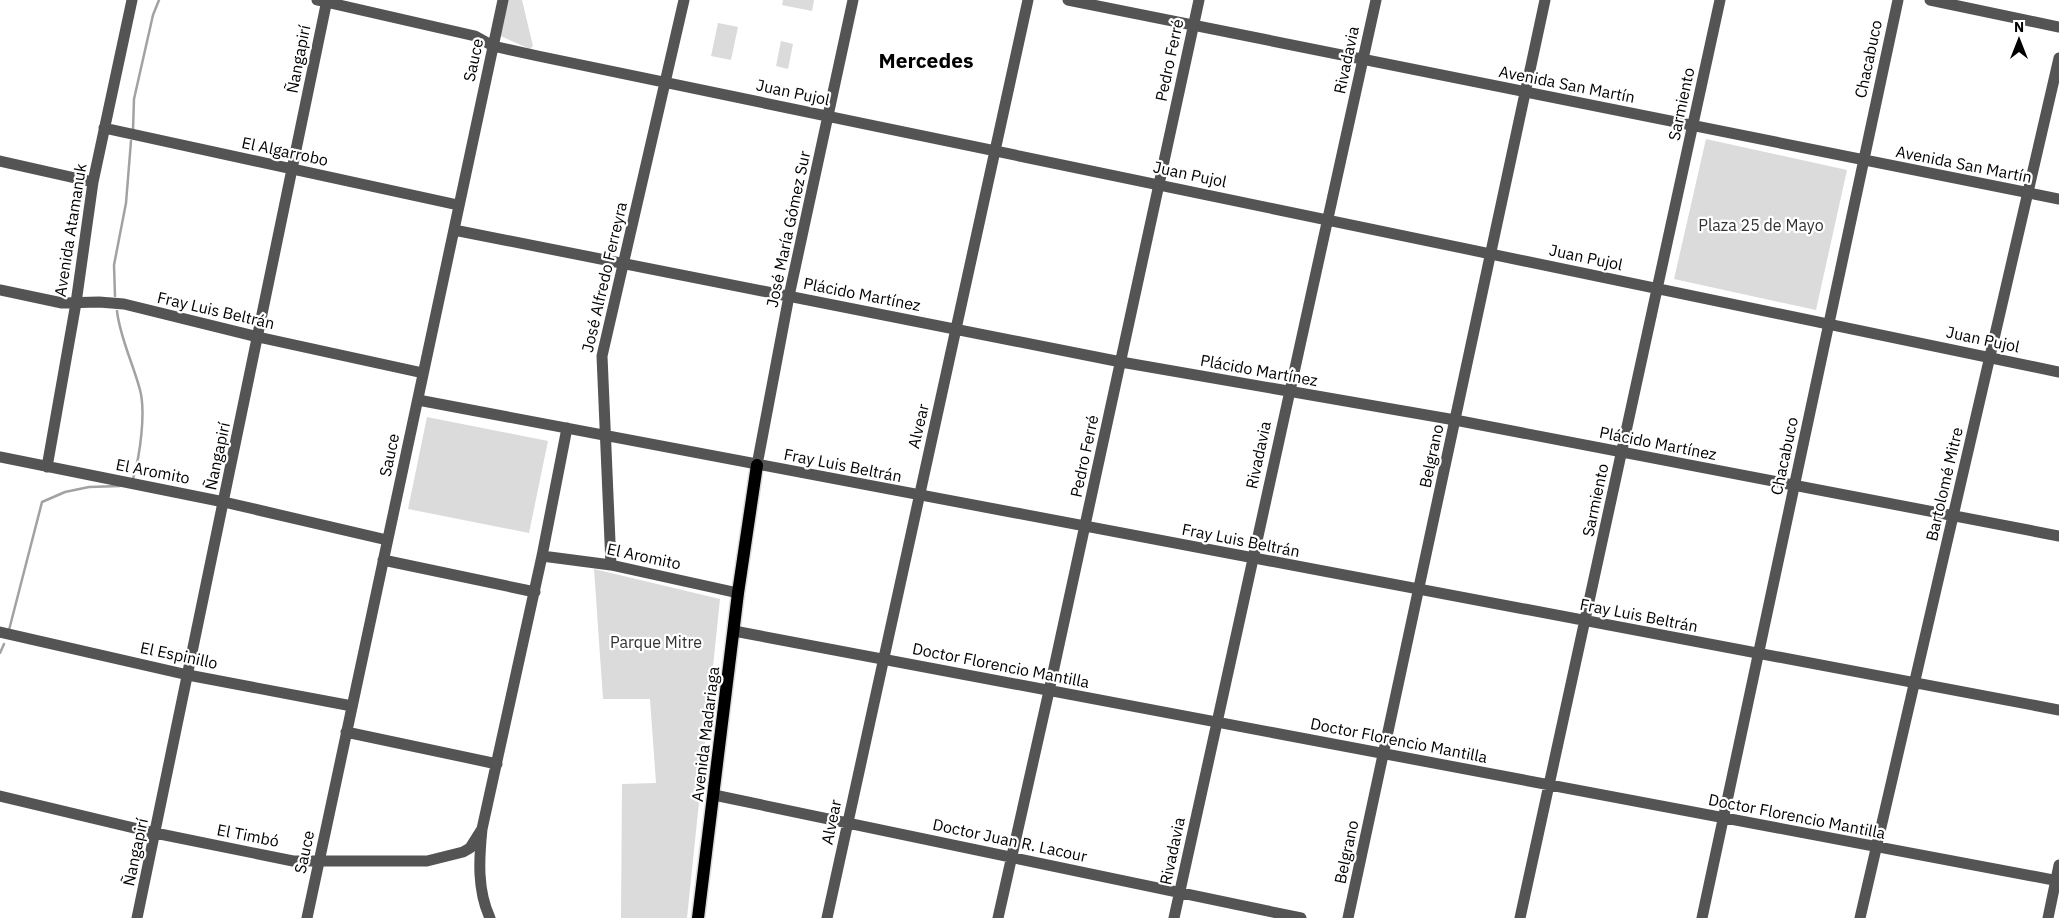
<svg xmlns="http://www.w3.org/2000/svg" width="2059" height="918" viewBox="0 0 2059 918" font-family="'IBM Plex Sans',sans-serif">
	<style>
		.green { fill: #dbdbdb }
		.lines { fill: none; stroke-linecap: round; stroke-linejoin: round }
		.stream { stroke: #a2a2a2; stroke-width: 2.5 }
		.major-casing { stroke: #dbdbdb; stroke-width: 15 }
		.minor { stroke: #545454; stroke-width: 11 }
		.major { stroke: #000; stroke-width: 12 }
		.labels { text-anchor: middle; stroke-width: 4.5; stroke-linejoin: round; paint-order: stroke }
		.street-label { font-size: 16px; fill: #000; stroke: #fff }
		.park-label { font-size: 16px; fill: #323232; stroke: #fff }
		.district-label { font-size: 21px; font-weight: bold; fill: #000; stroke: #fff }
	</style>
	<rect width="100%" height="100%" fill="#fff"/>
	<path class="green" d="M505,0H522L533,46L530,49L498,35Z
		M783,0H814L812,11L782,5Z
		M718,23L738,27L731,60L711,56Z
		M781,41L793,44L788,69L776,66Z
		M1706,139L1847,170L1816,310L1674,279Z
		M427,417L548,441L529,533L408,509Z
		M594,569L720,599L687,918H621L622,784L656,783L650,699H603Z"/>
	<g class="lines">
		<path class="stream" d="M133,130L134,99L153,15L159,0
			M115,296L114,265L126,203L131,141
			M117,311C120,338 133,363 140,390C146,412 140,456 133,479
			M9,630L42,502L65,492L89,487L120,486
			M0,653L4,644"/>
		<g class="major-casing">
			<path id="major" d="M698,918L738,593L757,465"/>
		</g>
		<path class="minor" d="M317,0L475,36L493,46L538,56L2059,372
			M1068,0L2059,199
			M1930,0L2059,27
			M104,128L458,205
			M0,161L93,182
			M454,230L1121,362L1455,420L2059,536
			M0,290L62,303L99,302L124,304L258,337L423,373
			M418,400L2059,710
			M0,457L224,502L387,540
			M757,465L789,296L853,0
			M47,467L76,303L93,182L132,0
			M542,556L611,565L738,593
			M383,560L535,592
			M611,565L602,356L684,0
			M734,631L2059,881
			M0,632L188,675L352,706
			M346,732L497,764
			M714,795L1301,918
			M0,796L155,833L293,861H427L463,852L470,848L482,829
			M137,918L327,0
			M307,918L503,0
			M490,918C477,890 479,859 482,829L542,556L567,428
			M827,918L1028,0
			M998,918L1049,691L1199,0
			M1174,918L1376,0
			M1348,918L1545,0
			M1520,918L1720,0
			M1702,918L1898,0
			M1860,918L2059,58
			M2048,918L2059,865"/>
		<use href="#major" class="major"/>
	</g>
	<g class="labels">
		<g class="street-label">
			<text transform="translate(298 59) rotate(-79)" y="6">Ñangapirí</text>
			<text transform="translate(1868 59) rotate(-78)" y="6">Chacabuco</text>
			<text transform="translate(473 60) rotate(-78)" y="6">Sauce</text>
			<text transform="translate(1169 60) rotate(-78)" y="6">Pedro Ferré</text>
			<text transform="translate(1346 60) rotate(-78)" y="6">Rivadavia</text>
			<text transform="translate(1567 84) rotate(11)" y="6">Avenida San Martín</text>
			<text transform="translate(793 92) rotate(12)" y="6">Juan Pujol</text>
			<text transform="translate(1681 104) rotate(-78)" y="6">Sarmiento</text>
			<text transform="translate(285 151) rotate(12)" y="6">El Algarrobo</text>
			<text transform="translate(1964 164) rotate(11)" y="6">Avenida San Martín</text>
			<text transform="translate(1190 174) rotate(12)" y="6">Juan Pujol</text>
			<text transform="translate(788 229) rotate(-78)" y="6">José María Gómez Sur</text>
			<text transform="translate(70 230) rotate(-81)" y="6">Avenida Atamanuk</text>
			<text transform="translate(1586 257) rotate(12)" y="6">Juan Pujol</text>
			<text transform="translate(604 277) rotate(-77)" y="6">José Alfredo Ferreyra</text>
			<text transform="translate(862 294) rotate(11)" y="6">Plácido Martínez</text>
			<text transform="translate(216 310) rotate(13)" y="6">Fray Luis Beltrán</text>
			<text transform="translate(1983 339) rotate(12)" y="6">Juan Pujol</text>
			<text transform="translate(1259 370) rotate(10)" y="6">Plácido Martínez</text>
			<text transform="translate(918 426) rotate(-77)" y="6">Alvear</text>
			<text transform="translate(1658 443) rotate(11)" y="6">Plácido Martínez</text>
			<text transform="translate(389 455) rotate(-78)" y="6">Sauce</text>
			<text transform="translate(1258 455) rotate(-78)" y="6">Rivadavia</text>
			<text transform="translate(217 456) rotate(-78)" y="6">Ñangapirí</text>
			<text transform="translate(1084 456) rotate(-78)" y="6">Pedro Ferré</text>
			<text transform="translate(1431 456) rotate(-78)" y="6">Belgrano</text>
			<text transform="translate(1784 456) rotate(-78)" y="6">Chacabuco</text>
			<text transform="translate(843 465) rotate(11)" y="6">Fray Luis Beltrán</text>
			<text transform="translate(153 471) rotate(11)" y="6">El Aromito</text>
			<text transform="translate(1944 484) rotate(-77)" y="6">Bartolomé Mitre</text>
			<text transform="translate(1595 500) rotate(-78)" y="6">Sarmiento</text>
			<text transform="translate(1241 540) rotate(11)" y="6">Fray Luis Beltrán</text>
			<text transform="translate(644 556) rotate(12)" y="6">El Aromito</text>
			<text transform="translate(1639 615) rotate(11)" y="6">Fray Luis Beltrán</text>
			<text transform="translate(179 655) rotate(12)" y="6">El Espinillo</text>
			<text transform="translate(1001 665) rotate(11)" y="6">Doctor Florencio Mantilla</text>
			<text transform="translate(705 734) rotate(-83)" y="6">Avenida Madariaga</text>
			<text transform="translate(1399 740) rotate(11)" y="6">Doctor Florencio Mantilla</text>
			<text transform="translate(1797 816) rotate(11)" y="6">Doctor Florencio Mantilla</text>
			<text transform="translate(831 822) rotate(-78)" y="6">Alvear</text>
			<text transform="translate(248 835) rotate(11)" y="6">El Timbó</text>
			<text transform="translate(1010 840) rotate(12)" y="6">Doctor Juan R. Lacour</text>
			<text transform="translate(1172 851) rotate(-78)" y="6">Rivadavia</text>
			<text transform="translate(135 852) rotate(-78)" y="6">Ñangapirí</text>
			<text transform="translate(304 852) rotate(-78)" y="6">Sauce</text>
			<text transform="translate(1346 852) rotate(-78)" y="6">Belgrano</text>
		</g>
		<g class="park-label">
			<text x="1761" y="231">Plaza 25 de Mayo</text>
			<text x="656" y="648">Parque Mitre</text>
		</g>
		<g class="district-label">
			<text x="926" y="68">Mercedes</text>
		</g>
	</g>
	<g transform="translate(2019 40)" stroke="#ffffff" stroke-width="4" paint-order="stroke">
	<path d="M0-4L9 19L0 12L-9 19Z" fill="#000000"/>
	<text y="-8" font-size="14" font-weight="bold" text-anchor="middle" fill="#000000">N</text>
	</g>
</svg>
